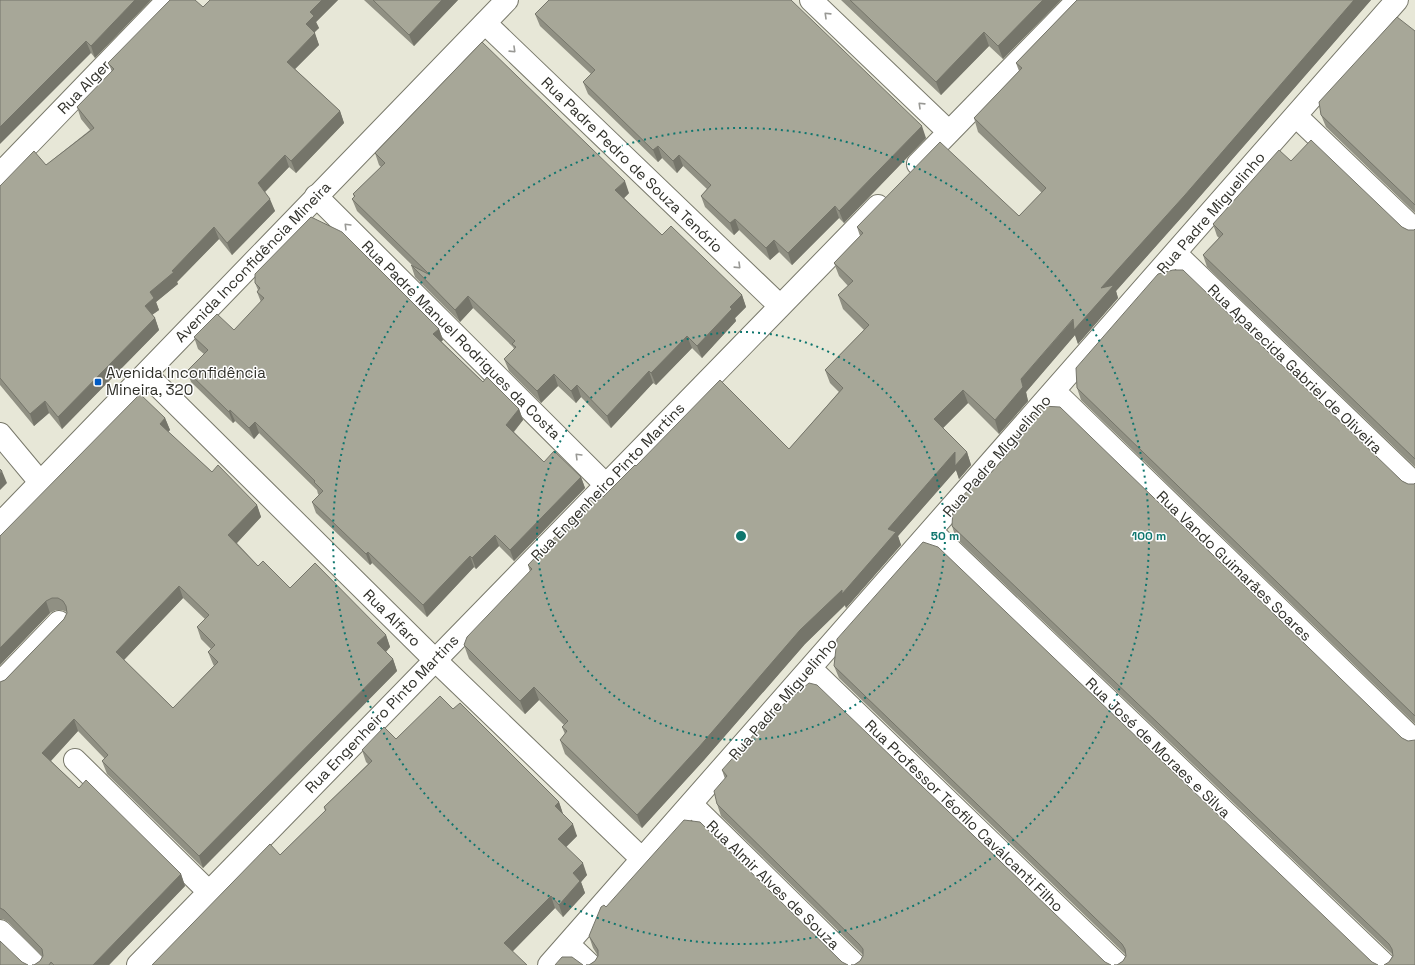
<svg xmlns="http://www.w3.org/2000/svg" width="1415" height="965" viewBox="0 0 1415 965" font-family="'Space Grotesk',sans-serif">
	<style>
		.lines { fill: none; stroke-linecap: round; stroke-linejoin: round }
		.street-casing { stroke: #79796b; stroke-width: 24 }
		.secondary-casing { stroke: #79796b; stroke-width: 24 }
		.street { stroke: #fff; stroke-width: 22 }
		.secondary { stroke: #fff; stroke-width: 22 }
		.wall { fill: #909083; fill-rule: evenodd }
		.shaded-wall { fill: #75756a }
		.building { fill: #a7a798; stroke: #75756a; fill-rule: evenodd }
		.oneway { stroke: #989894 }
		.ring { fill: none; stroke: #0f766e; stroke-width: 2; stroke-dasharray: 2 4 }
		.poi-dot { fill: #005ac3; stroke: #fff; stroke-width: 1.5 }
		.labels { text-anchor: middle; stroke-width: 3; stroke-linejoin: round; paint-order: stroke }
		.street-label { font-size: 15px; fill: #30302a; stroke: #fff }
		.poi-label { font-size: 15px; fill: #30302a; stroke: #fff; text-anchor: start }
		.centre { fill: #0f766e; stroke: #fff; stroke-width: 2 }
		.ring-label { font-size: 12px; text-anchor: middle; font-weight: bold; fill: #0f766e; stroke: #fff; stroke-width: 3; stroke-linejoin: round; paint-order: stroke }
	</style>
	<rect width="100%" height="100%" fill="#e7e7d7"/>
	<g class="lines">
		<g class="street-casing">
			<path id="street" d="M811,0L949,132
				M485,23L780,306
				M1296,116L1415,230
				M918,164L1078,0
				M0,174L168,0
				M316,196L605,484
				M1175,253L1415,484
				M146,374L435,660L642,859
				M1054,391L1415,741
				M0,434L40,482
				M931,531L1385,965
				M810,668L1118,965
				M0,683L59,622
				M75,760L209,892
				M691,804L855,965
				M0,931L35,965
				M568,944L590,965
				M138,965L878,206
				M549,965L1397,0"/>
		</g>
		<g class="secondary-casing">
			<path id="secondary" d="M0,524L507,0"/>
		</g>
		<use href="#street" class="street"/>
		<use href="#secondary" class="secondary"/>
	</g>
	<path class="wall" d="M0,0H151L95,58L91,53Z
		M210,0H338L316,22L319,28L314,32L319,45L295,69L340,111L344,123L296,173L289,167L265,192L275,211L232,255L219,239L177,282L178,284L156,302L159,310L152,315L155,318L159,330L62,429L49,413L34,426L0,385V186L46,165L90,130L81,119L77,107L112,72L108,63L203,7Z
		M364,0H458L414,46Z
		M841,0H1061L1003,59L989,46L941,95Z
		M1077,0H1371L1189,209L1116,291L1118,298L1078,344L1075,335L1026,392L1028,401L999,434L968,403L943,428L967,452L971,465L959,479L956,470L898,536L901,545L846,608L845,605L805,644L704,760L642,828L565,754L560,740L565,734L562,727L564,725L539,700L525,714L469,659L464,645L530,572L528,565L603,497L636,466L789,449L839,392L830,383L825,370L864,330L843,309L838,295L848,286L839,276L834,263L860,236L857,227L1019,216L1042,193L978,132L974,118L1019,71L1016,63Z
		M535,14L926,138L844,223L839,218L792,265L779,252L770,260L739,230L734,235L705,207L701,196L707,189L683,166L677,173L662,158L658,162L588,94L583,82L591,74L540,26Z
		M1415,31V213L1326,127L1321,115Z
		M375,153L629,193L624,198L662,235L742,295L746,307L735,318L736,321L702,358L692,348L656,385L653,383L611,428L581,397L576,403L558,386L541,403L509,371L504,359L514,349L513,347L473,308L460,322L415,277L411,265L414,267L357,211L352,199L354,197L353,194L381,167L379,165Z
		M1291,161L1402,227L1408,230H1414L1415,229V467L1207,267L1203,255L1219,238L1217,236L1213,224Z
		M255,283L439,329L443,340L441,341L483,382L519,409L523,420L514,432L544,462L581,477L585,488L514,561L499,546L476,569L474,567L427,617L372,563L370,565L316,513L312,502L319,495L318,494L317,490L259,433L254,439L235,421L233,423L191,382L187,371L204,354L198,349L194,337L234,330L261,302L257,292L258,290Z
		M1077,388L1402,481L1408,484H1414L1415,483V724L1081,400Z
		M165,418L170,430L168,432L212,472L257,505L261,517L237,543L258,566L290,588L386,635L390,647L386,652L393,659L397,671L203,868L107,774L102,761L105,759L78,731L51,761L79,788L181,874L185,886L109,965H32H34L40,961L42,957L8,922L3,919H0V682L5,680L64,619L67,612L62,610H56L50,613L0,665V536ZM183,598L205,619L197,627L201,639L211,649L208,652L213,664L214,666L173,708L124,660Z
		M1013,439L1402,738L1408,741L1415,965L1389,962L1393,955L956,538L952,526L989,475L1015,445Z
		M834,666L1372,962L1117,965L1123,961L1126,955L839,678Z
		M453,709L559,802L563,814L577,836L566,847L587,875L581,882L585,893L563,917L555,908L513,951L280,855L325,811L324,807L368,764L366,762L362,750L396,739Z
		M722,770L1105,962L854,965L860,961L863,955L721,816L717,804L725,779Z
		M606,907L842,962L589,965L595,961L598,956L593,948L589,936Z"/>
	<path class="shaded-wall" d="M135,0H151L95,58L91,46Z
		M322,0H338L316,22L319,28L311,36L306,24L310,12Z
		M442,0H458L414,46L409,35Z
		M1043,0H1061L1003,59L998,46Z
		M1354,0H1371L1189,209L1116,291L1118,298L1078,344L1075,335L1026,392L1028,401L999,434L995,420L1021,379L1101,288Z
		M984,32L989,46L941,95L936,82Z
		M315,33L319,45L291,73L287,62Z
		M86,41L91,53L0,144V127Z
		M340,111L344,123L296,173L291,161Z
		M922,126L926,138L844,223L839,211Z
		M658,146L662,158L658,162L653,150Z
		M285,155L289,167L262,195L258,183Z
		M679,155L683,166L677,173L673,161Z
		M625,181L629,193L620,202L615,190Z
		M270,199L275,211L232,255L227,243Z
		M835,206L839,218L792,265L788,253Z
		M735,219L739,230L734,235L730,223Z
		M214,227L219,239L177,282L178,284L156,302L159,310L149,317L145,306L150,292L172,271Z
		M774,240L779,252L770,260L766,248Z
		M742,295L746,307L735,318L736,321L702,358L697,346L730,307Z
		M468,296L473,308L460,322L455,310Z
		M155,318L159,330L62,429L58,417Z
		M439,329L443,340L438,345L433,334Z
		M687,336L692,348L656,385L651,373Z
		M649,371L653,383L611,428L607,416Z
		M554,374L558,386L541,403L537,391Z
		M577,385L581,397L576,403L571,391Z
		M963,390L968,403L939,432L934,419Z
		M45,401L49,413L34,426L30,414Z
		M519,409L523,420L510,436L506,425Z
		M230,410L235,421L233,423L229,412Z
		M165,418L170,430L164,436L160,424Z
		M255,422L259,433L254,439L249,428Z
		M955,452H967L971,465L959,479L956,470L898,536L901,545L846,608L845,605L805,644L704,760L642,828L637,815Z
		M2,471L7,483L0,490V474Z
		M581,477L585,488L514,561L510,550Z
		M257,505L261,517L233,547L228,535Z
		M495,535L499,546L476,569L472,558Z
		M368,552L372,563L370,565L366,554Z
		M470,556L474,567L427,617L423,605Z
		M179,586L183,598L120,664L116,652Z
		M46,601L50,613L0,665V648Z
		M386,635L390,647L382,656L377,643Z
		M393,659L397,671L203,868L199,856Z
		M534,687L539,700L525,714L520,701Z
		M74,719L78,731L47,765L42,753Z
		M559,802L563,814L555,806Z
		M573,824L577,836L562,851L558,839Z
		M583,863L587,875L581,882L585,893L563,917L559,905L573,873Z
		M181,874L185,886L109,965H93Z
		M551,896L555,908L509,955L504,943Z"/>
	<path class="building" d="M0,0H135L91,46L86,41L0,127Z
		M170,0H195L203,7L210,0H322L310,12L314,16L306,24L315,33L287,62L340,111L291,161L285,155L258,183L270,199L227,243L214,227L172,271L174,272L150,292L154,298L145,306L155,318L58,417L45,401L30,414L0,378V186L34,151L46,165L94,128L77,107L114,69L108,63Z
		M373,0H442L409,35Z
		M549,0H791L922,126L839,211L835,206L788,253L774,240L766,248L735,219L730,223L701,196L711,185L679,155L673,161L658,146L653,150L583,82L595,70L535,14Z
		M850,0H1043L998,46L984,32L936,82Z
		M1077,0H1354L1185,195L1101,288L1114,285L1074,330L1073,319L1021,379L1023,387L995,420L963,390L934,419L967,452L955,466V452L888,529L896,532L842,594V590L800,630L699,747L637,815L560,740L567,731L562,727L568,721L534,687L520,701L464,645L467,637L532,569L528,565L598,492L603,497L635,465L636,466L720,380L789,449L843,388L825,370L869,325L838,295L853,281L834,263L863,233L857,227L940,142L1019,216L1046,188L974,118L1022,68L1016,63Z
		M1397,17L1415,31V205L1321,115L1319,102Z
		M482,42L625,181L615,190L662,235L671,226L742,295L730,307L732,309L697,346L687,336L651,373L649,371L607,416L577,385L571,391L554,374L537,391L504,359L516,347L512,344L515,341L468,296L455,310L411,265L430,275L352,199L355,196L353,194L385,163L375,153Z
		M1311,140L1402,227L1408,230H1414L1415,229V459L1203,255L1223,234L1213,224L1279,150L1291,161Z
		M311,217L342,232L439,329L433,334L483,382L487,377L519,409L506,425L544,462L554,451L581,477L510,550L495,535L472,558L470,556L423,605L368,552L366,554L312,502L323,491L314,482L315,481L255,422L249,428L230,410L229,412L187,371L208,350L194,337L217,314L234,330L264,298L257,292L260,288L255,283V274Z
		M1173,270H1183L1402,481L1408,484H1414L1415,483V716L1077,388L1076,368L1158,274Z
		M140,394L165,418L160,424L212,472L218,465L257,505L228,535L258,566L263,561L290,588L315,563L386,635L377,643L393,659L199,856L102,761L108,755L74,719L42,753L79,788L86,780L181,874L93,965H54L51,962L49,965H32H34L40,961L43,956L42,949L4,910L0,908V682L5,680L64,619L67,613L66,606L63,601L58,598H52L46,601L0,648V536ZM179,586L209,615L197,627L215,645L208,652L218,662L173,708L116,652Z
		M1042,406L1060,407L1402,738L1408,741L1415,740V965H1384L1389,962L1393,956L1392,949L1389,944L952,526L953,507L985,471L989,475L1017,443L1013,439Z
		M0,469L2,471L0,474Z
		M923,542L938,547L1372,962L1378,965H1114H1117L1123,961L1126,956L1125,949L1122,944L834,666L837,639Z
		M809,683L817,685L1105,962L1111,965H851H854L860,961L863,956V949L859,944L717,804L714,791L727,776L722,770L773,713Z
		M440,696L453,709L460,703L559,802L555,806L573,824L558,839L583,863L573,873L580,881L559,905L551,896L504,943L527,965H152L270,844L280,855L326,810L324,807L372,761L362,750L384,727L396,739Z
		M684,820L700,822L842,962L848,965H586H589L595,961L598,956V950L589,936L601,907L604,905L606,907Z
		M0,941L22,962L28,965H0Z
		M562,957H572L583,965H555Z"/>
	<defs><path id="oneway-chevron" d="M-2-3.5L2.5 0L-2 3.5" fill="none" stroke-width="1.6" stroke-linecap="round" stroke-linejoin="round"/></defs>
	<g class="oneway">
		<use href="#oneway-chevron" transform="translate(827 15) rotate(-136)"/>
		<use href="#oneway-chevron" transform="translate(513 50) rotate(44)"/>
		<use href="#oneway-chevron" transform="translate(921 105) rotate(-136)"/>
		<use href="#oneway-chevron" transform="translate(347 226) rotate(-135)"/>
		<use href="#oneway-chevron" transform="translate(738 266) rotate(44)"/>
		<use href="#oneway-chevron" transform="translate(578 456) rotate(-135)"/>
	</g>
	<g class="ring">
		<circle cx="741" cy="536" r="204"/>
		<circle cx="741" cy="536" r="408"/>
	</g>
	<rect class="poi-dot" x="94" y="378" width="8" height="8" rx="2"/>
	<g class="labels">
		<g class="street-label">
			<text transform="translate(84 87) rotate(-46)" y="5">Rua Alger</text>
			<text transform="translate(632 165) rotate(44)" y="5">Rua Padre Pedro de Souza Tenório</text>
			<text transform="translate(1211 213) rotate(-49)" y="5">Rua Padre Miguelinho</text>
			<text transform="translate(253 262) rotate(-46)" y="5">Avenida Inconfidência Mineira</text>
			<text transform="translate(461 340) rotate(45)" y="5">Rua Padre Manuel Rodrigues da Costa</text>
			<text transform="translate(1295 369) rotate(44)" y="5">Rua Aparecida Gabriel de Oliveira</text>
			<text transform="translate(997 456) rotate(-49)" y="5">Rua Padre Miguelinho</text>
			<text transform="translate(608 482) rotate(-46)" y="5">Rua Engenheiro Pinto Martins</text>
			<text transform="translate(1234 566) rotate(44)" y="5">Rua Vando Guimarães Soares</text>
			<text transform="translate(392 618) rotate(45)" y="5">Rua Alfaro</text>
			<text transform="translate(783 699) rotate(-49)" y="5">Rua Padre Miguelinho</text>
			<text transform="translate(382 714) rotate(-46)" y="5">Rua Engenheiro Pinto Martins</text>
			<text transform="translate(1158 748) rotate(44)" y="5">Rua José de Moraes e Silva</text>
			<text transform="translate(964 816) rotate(44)" y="5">Rua Professor Téofilo Cavalcanti Filho</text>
			<text transform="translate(773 885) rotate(44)" y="5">Rua Almir Alves de Souza</text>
		</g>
		<g class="poi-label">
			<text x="106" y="378">Avenida Inconfidência<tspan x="106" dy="17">Mineira, 320</tspan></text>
		</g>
	</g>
	<circle cx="741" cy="536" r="6" class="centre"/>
	<g class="ring-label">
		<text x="945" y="540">50 m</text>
		<text x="1149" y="540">100 m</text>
	</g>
</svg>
